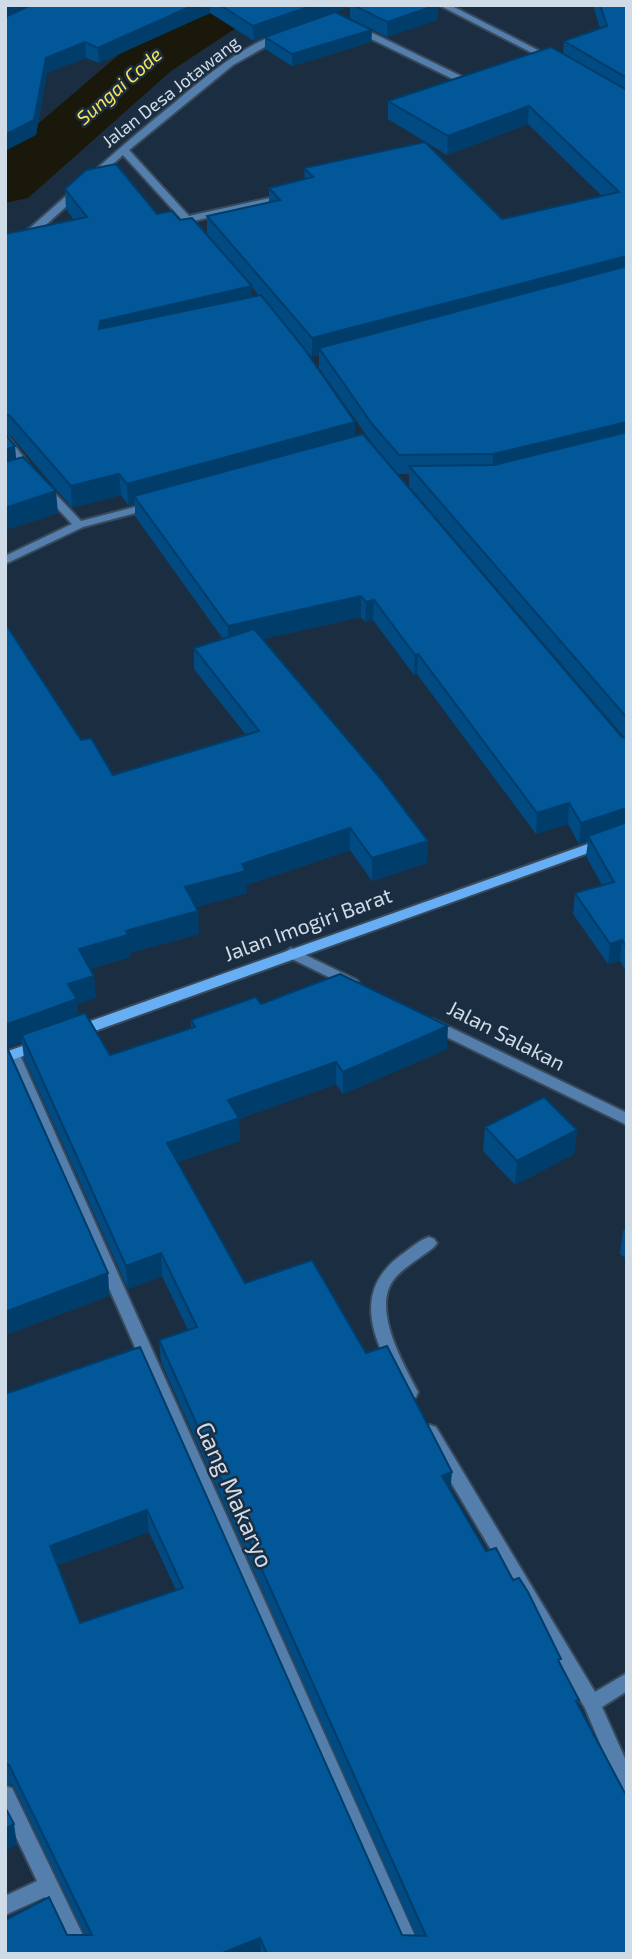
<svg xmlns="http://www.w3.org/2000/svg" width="632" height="1959" viewBox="0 0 632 1959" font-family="'Exo 2',sans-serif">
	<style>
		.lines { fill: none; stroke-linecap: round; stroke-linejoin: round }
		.river { fill: #1a180a; fill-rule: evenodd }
		.minor-casing { stroke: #384a5c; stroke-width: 4 }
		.secondary-casing { stroke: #384a5c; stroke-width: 4 }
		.minor { fill: #547fac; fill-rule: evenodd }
		.secondary { fill: #67aef5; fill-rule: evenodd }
		.wall { fill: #014b82; fill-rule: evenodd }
		.shaded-wall { fill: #013d6a }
		.building { fill: #015797; stroke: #013d6a; stroke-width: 2; fill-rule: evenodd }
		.labels { text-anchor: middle; stroke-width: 5; stroke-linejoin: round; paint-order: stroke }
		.far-street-label { font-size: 18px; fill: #d0dbe8; stroke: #1b2e41 }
		.far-water-label { font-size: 19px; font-style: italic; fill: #f8e359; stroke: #1b2e41 }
		.street-label { font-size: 21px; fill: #d0dbe8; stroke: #1b2e41 }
		.near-street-label { font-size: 24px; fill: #d0dbe8; stroke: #1b2e41 }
	</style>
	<rect width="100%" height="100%" fill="#1b2e41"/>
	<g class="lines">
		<path class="river" d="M192,5H274L266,17L233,30L171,71L28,198L5,203V152L129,46Z"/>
		<g class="minor-casing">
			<path id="minor" d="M439,5H450L557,60L550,62Z
				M354,24L467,79L478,82L480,84L475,87L461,83L351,29L350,27Z
				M279,33L286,35L233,65L129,150L189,216L288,194L291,195V199L193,221L204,233L196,235L123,155L28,241H20V237C71,192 120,146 173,104C206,76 238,49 279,33Z
				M5,437L9,438L34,471V475H26L5,448Z
				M44,485L48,486L81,521L154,502L160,505L158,507L83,527L5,564V556L72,524L40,490V486Z
				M291,948L357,980L359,983L352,988L347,986L286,956L284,953Z
				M433,1019L627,1113V1125L428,1028L426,1024L428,1020Z
				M13,1050L20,1055L423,1954H403L6,1055Z
				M429,1237L434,1239L437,1243L434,1247C421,1258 401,1268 392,1282C373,1312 404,1365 418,1392L416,1397L410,1399L404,1397C379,1348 346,1296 401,1255C410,1249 419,1240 429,1237Z
				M430,1425L436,1427L595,1692L627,1673V1691L602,1707L627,1763V1793L620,1791L585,1708L424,1437L422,1432L424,1427Z
				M5,1786L12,1788L92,1954H72L45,1897L5,1915V1896L37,1881L5,1814Z"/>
		</g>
		<g class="secondary-casing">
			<path id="secondary" d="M627,830V839L81,1036L76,1037L69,1032L71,1028Z
				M40,1040L47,1045L45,1049L5,1062V1052Z"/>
		</g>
		<use href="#minor" class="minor"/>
		<use href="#secondary" class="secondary"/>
	</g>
	<path class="wall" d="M5,5H438L437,20L387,37L350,18V7L335,12L372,30L371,42L292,66L265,49V37L254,41L210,13L99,63L86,58L47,73L36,135Z
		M593,5H627V973L620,961L608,964L573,914L575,893L602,885L586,856L588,841L579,844L568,824L536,834L417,674L414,675L373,620L365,622L361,617L262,639L428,841L427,863L372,881L350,850L246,885L247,893L196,907L199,934L129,953L130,957L90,969L96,998L77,1004L78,1015L110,1055L191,1028V1020L261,1004L447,1049L343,1094L336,1084L239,1119L240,1141L178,1162L245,1283L366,1353L486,1551L513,1580L579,1700L578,1705L627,1954H5L67,1935H85L13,1785L5,1784V1394L140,1347L402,1935L416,1936L161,1362L159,1340L188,1330L162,1276L128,1289L24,1058L22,1042L7,1048L108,1273L109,1296L5,1335V623L81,740L113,775L246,735L194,669V648L223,639L135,516V504L128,505L121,495L72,508L11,436L6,435L16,459L58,513L5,530V234L74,220L66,209L65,189L180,220L207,235V216L269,203V188L305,179L304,168L502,219L602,196L528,124L447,155L388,119V101L563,54L564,41L600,28ZM252,287L259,296L252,297ZM296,339L312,357L319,355V368L372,443L398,474H409V486L624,737H622L355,437V422ZM149,1532L176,1590L80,1623L58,1565Z
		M485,1127L577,1130L574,1154L515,1185L483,1151Z
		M627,1228V1259L620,1254L623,1231Z"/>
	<path class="shaded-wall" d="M10,5H41L5,23V7Z
		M194,5H210V13L99,63L98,48Z
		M314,5H350V7L254,41L253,26Z
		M438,5L437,20L387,37V22Z
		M372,30L371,42L292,66V54Z
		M85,42L86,58L47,73L36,135L5,151V135L46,58Z
		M529,106L528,124L447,155L448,136Z
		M627,256V274L319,348V355L312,357V338Z
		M252,286V306L99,329L100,321Z
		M355,422V443L134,496L135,504L128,505L127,484Z
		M627,422V441L492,473L493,454Z
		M15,446L17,468L5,472V450Z
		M119,474L121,495L72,508L71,486Z
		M56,491L58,513L5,530V508Z
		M361,596V617L228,647V626Z
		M374,600L373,620L365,622L366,602Z
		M418,654L417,674L414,675L415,655Z
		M569,803L568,824L536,834L537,813Z
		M627,808V828L588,836V841L579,844L581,823Z
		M350,828V850L246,885L247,893L186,910L185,887L242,864Z
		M428,841L427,863L372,881V858Z
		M198,911L199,934L129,953L130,957L81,971L79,949L126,931Z
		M622,940L620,961L608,964L610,944Z
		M94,976L96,998L77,1004L79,1022L22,1035V1042L5,1049V1025L68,984Z
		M448,1026L447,1049L343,1094V1072Z
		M336,1062V1084L239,1119L240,1141L169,1165L167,1143L228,1100Z
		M577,1130L574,1154L515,1185L517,1161Z
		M161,1253L162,1276L128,1289L126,1266Z
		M108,1273L109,1296L5,1335V1312Z
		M452,1472L450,1494L442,1476Z
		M147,1510L149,1532L53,1567L50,1546Z
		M14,1824L17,1845L5,1851V1829Z
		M260,1938L261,1954H220Z"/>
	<path class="building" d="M31,5H194L98,48L85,42L46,58L34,120L5,135V17Z
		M220,5H314L253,26Z
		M353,5H437L387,22Z
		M600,5H627V78L564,41L607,26Z
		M335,12L372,30L292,54L265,37Z
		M551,47L627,90V256L312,338L207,216L280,200L269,188L313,177L304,168L425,142L502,219L619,192L529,106L448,136L388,101Z
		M116,164L157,214L172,211L180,220L192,218L252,286L100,321L99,329L261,295L303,347L355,422L127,484L119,474L71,486L9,415H5V234L87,217L65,189L86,170Z
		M627,266V422L493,454L399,455L372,424L319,348Z
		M627,432V718L409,466L494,465Z
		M5,434L15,446L5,450Z
		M363,434L622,737L627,738V808L581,823L569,803L537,813L418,654L415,655L374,600L366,602L361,596L228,626L134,496Z
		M23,457L56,491L5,508V462Z
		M5,623L81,740L91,738L113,775L259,731L194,648L254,629L381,779L428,841L372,858L350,828L242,864L246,871L185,887L198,911L126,931L128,935L79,949L94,976L68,984L77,999L5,1025Z
		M627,822V948L622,940L610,944L575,893L614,882L588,836Z
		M340,974L448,1026L343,1072L336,1062L228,1100L239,1118L167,1143L245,1283L312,1260L366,1353L387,1346L452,1472L442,1476L486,1551L496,1548L513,1580L519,1578L528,1592L561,1659L558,1660L579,1700L576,1701L627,1797V1954H267L260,1938L220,1954H5V1920L49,1897L67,1935H92L9,1765L5,1763V1394L140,1347L402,1935L426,1936L159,1340L197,1327L161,1253L126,1266L22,1035L85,1013L110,1055L195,1027L191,1020L256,997L261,1004ZM147,1510L183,1588L80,1623L50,1546Z
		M5,1043L108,1273L5,1312Z
		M544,1097L577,1130L517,1161L485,1127Z
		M5,1807L14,1824L5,1829Z"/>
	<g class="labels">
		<g class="far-street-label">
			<text transform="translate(171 92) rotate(-38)" y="6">Jalan Desa Jotawang</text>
		</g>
		<g class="far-water-label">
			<text transform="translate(119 86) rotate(-41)" y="7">Sungai Code</text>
		</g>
		<g class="street-label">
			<text transform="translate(308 925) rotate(-20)" y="7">Jalan Imogiri Barat</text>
			<text transform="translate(506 1036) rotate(27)" y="7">Jalan Salakan</text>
		</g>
		<g class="near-street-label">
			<text transform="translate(234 1495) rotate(66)" y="8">Gang Makaryo</text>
		</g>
	</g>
	<rect width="632" height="1959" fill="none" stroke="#d0dbe8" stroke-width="14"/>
</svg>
